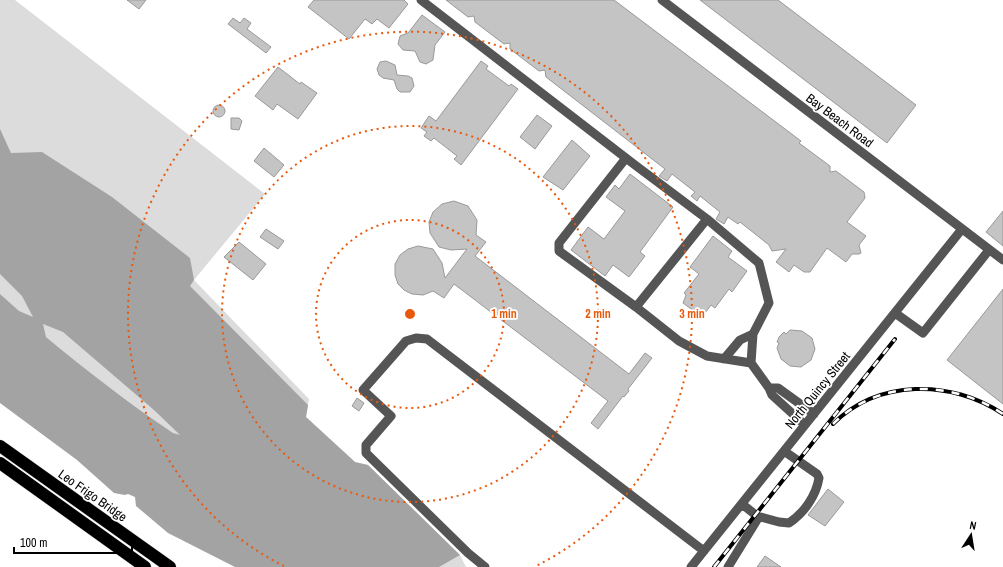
<svg xmlns="http://www.w3.org/2000/svg" width="1003" height="567" viewBox="0 0 1003 567" font-family="'Archivo Narrow',sans-serif">
	<style>
		.green { fill: #dcdcdc }
		.water { fill: #a3a3a3; fill-rule: evenodd }
		.building { fill: #c4c4c4; stroke: #999 }
		.lines { fill: none; stroke-linecap: round; stroke-linejoin: round }
		.highway-casing { stroke: #dbdbdb; stroke-width: 13 }
		.minor { stroke: #555; stroke-width: 9 }
		.highway { stroke: #000; stroke-width: 12 }
		.rail-casing { stroke: #000; stroke-width: 4 }
		.rail { stroke: #fff; stroke-width: 2.5; stroke-dasharray: 8; stroke-linecap: butt }
		.ring { fill: none; stroke: #e8590c; stroke-width: 2; stroke-dasharray: 2 4 }
		.labels { text-anchor: middle; stroke-width: 3.5; stroke-linejoin: round; paint-order: stroke }
		.street-label { font-size: 13px; fill: #000; stroke: #fff }
		.centre { fill: #e8590c; stroke: #fff; stroke-width: 2 }
		.ring-label { font-size: 12px; text-anchor: middle; font-weight: bold; fill: #e8590c; stroke: #fff; stroke-width: 3.5; stroke-linejoin: round; paint-order: stroke }
	</style>
	<rect width="100%" height="100%" fill="#fff"/>
	<path class="green" d="M0,0H15L265,194L194,280L309,399L306,417L355,462L368,465L460,555L466,567H316L173,434L79,365L46,337L0,294Z"/>
	<path class="water" d="M0,129L11,153L42,152L112,197L190,258L194,280L190,286L308,405L306,417L355,462L368,465L460,555L439,567H235L168,533L136,506L135,497L128,494L125,495L114,493L77,460L0,403V294L19,311L33,317L22,296L0,274ZM43,324L63,332L154,410L180,435L173,433C129,403 87,371 46,337Z"/>
	<path class="building" d="M127,0H146L139,9Z
		M314,0H404L408,4L389,28L377,19L372,24L365,19L349,39L308,7Z
		M446,0H614L801,141L799,143L830,166V172L836,171L864,192L865,198L847,222L866,236L859,245L861,253L859,254H852L846,262L827,248L810,272H804L794,265L789,272L776,262L786,249L772,251L769,245L740,222L738,224L728,217L724,224L716,219L720,212L700,196L697,201L691,196L695,192L672,174L667,181L659,176L665,169L546,77L545,70L539,71L510,49V43L504,44L475,22L474,16L468,17Z
		M700,0H778L916,105L887,143Z
		M422,15L445,32L435,45L433,60L426,64L420,62L415,51L403,50L398,44L400,36L408,33Z
		M233,18L240,23L244,18L251,23L247,29L271,47L266,53L228,24Z
		M386,61L395,65L397,75L408,76L412,78L414,86L410,92H400L397,89L394,80L383,78L379,75L377,69L380,62Z
		M481,61L488,66L486,69L509,86L511,84L518,89L461,165L454,159L457,156L434,138L431,141L424,136L427,132L421,128L429,116L436,121Z
		M278,67L300,84L301,82L317,93L298,119L277,104L273,110L255,96Z
		M213 111a6 6 0 1 1 12 0a6 6 0 1 1-12 0Z
		M537,115L552,126L535,149L520,137Z
		M231,118H239L242,121L239,130L231,129Z
		M572,140L590,156L563,190L543,177Z
		M264,148L284,165L274,177L254,161Z
		M630,174L673,207L640,252L645,256L629,277L613,265L605,276L571,250L588,227L604,239L625,211L606,197L615,185L619,189Z
		M454,201L468,206L477,220L476,235L486,242L475,256L629,374L645,353L652,358L628,389L629,391L624,397L623,396L598,429L591,423L608,401L454,284L444,298L433,291L423,295L412,294L404,290L398,284L395,275V264L400,255L408,249L418,246L433,249L442,263L445,278L467,249L451,250L439,247L430,233L429,222L433,212L442,204Z
		M1003,211V246L986,232Z
		M266,229L284,241L278,249L260,237Z
		M713,236L732,251L728,257L747,271L732,292L729,289L715,308L711,305L702,317L683,303L686,295L684,293L699,274L690,267Z
		M239,242L266,264L253,280L224,257Z
		M1003,289V404L947,360Z
		M790,330L802,331L812,338L815,349L811,360L801,367L790,366L781,359L777,348L779,343L777,342L779,337L784,332L786,334Z
		M357,398L364,403L359,411L352,406Z
		M828,489L844,502L825,526L808,515Z
		M765,556L781,567H757Z"/>
	<g class="lines">
		<g class="highway-casing">
			<path id="highway" d="M0,446L170,567
				M0,463L145,567"/>
		</g>
		<path class="minor" d="M421,0L635,165L707,219L759,263L769,303L753,334L751,363L769,388
			M662,0L1003,260
			M626,158L559,243V251L636,307L707,219
			M636,307L679,341L707,356L751,363
			M895,313L923,333L989,250
			M724,359L740,340L753,334
			M805,425L772,395L769,388H778L814,414
			M757,516L779,522L789,523C804,513 816,496 819,478L817,474L784,451
			M485,567L468,553L366,453V445L391,416L363,390L406,341L416,338L427,339L704,551
			M691,567L962,229
			M728,567L757,520V516L742,504"/>
		<use href="#highway" class="highway"/>
		<g class="rail-casing">
			<path id="rail" d="M833,424C878,379 951,379 1003,414
				M714,567L895,339"/>
		</g>
		<use href="#rail" class="rail"/>
	</g>
	<g class="ring">
		<circle cx="410" cy="314" r="94"/>
		<circle cx="410" cy="314" r="188"/>
		<path d="M284 566A282 282 0 1 1 536 566"/>
	</g>
	<g class="labels">
		<g class="street-label">
			<text transform="translate(840 120) rotate(37)" y="5">Bay Beach Road</text>
			<text transform="translate(817 390) rotate(-51)" y="5">North Quincy Street</text>
			<text transform="translate(93 495) rotate(35)" y="5">Leo Frigo Bridge</text>
		</g>
	</g>
	<circle cx="410" cy="314" r="6" class="centre"/>
	<g class="ring-label">
		<text x="504" y="318">1 min</text>
		<text x="598" y="318">2 min</text>
		<text x="692" y="318">3 min</text>
	</g>
	<g transform="translate(971 535) rotate(12)" stroke="#ffffff" stroke-width="3" paint-order="stroke">
	<path d="M0-3L7 15L0 10L-7 15Z" fill="#000000"/>
	<text y="-6" font-size="11" font-weight="bold" text-anchor="middle" fill="#000000">N</text>
	</g>
	<path d="M14 547v6h118v-6" fill="none" stroke="#000000" stroke-width="2"/>
	<text x="20" y="547" font-size="12" fill="#000000" stroke="#ffffff" stroke-width="3" paint-order="stroke">100 m</text>
</svg>
